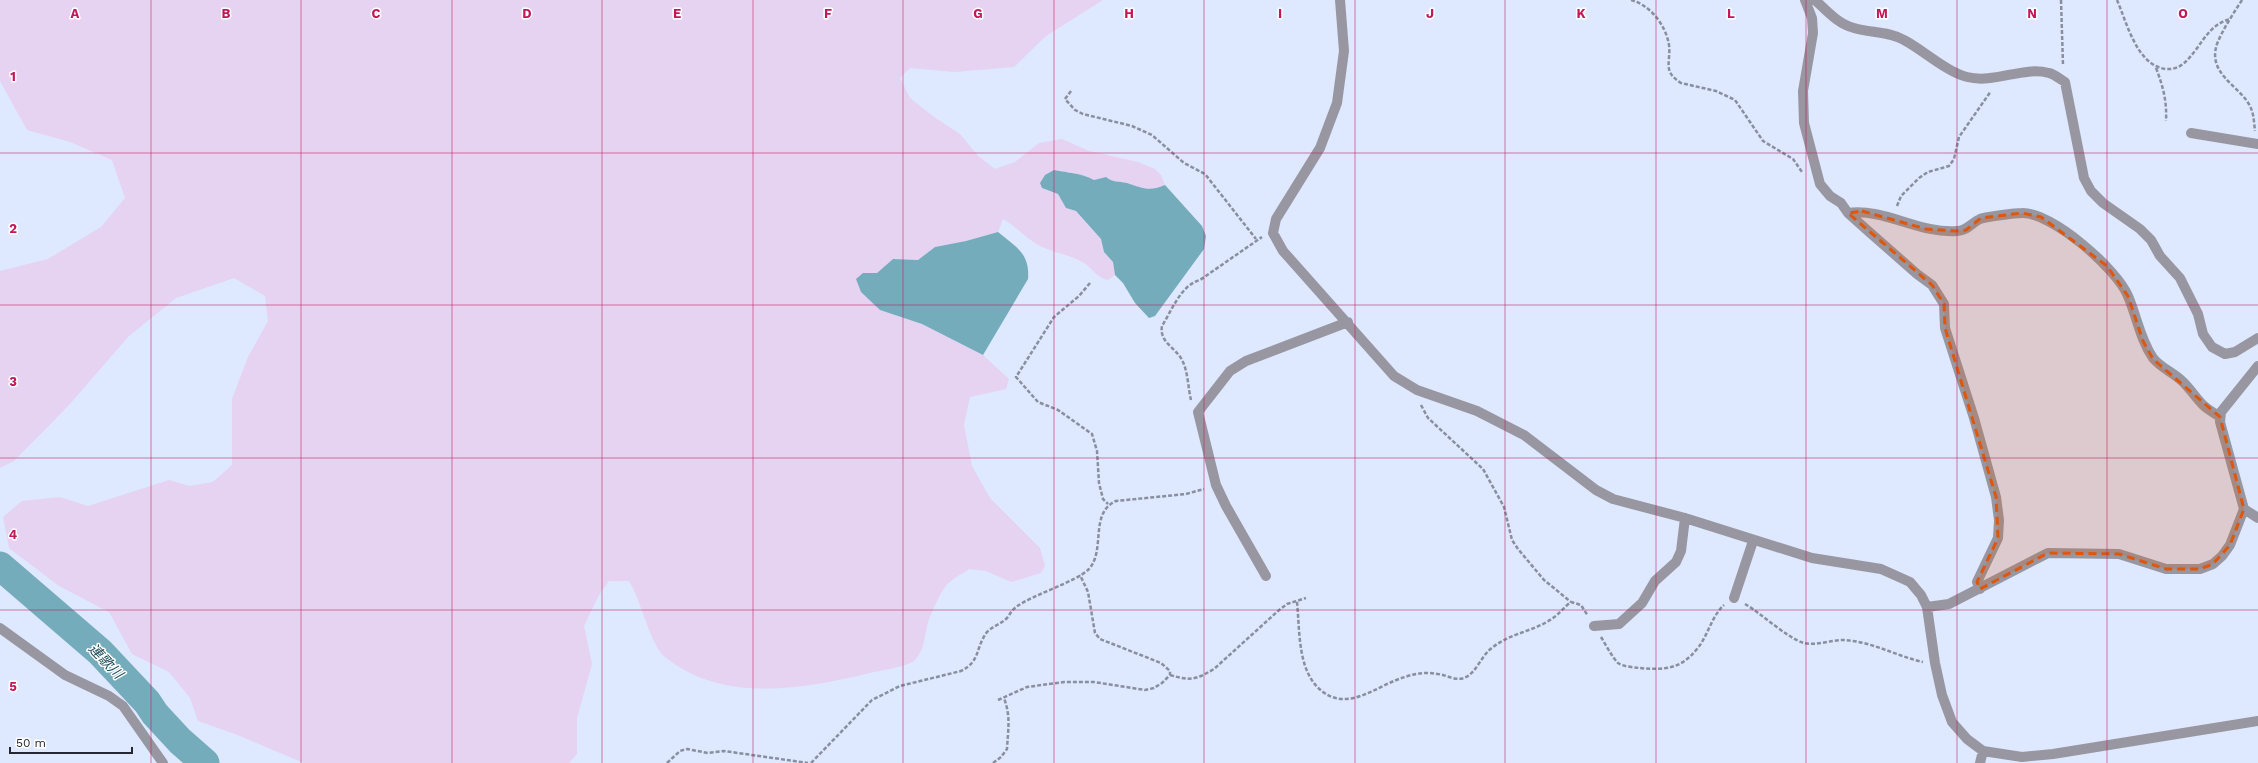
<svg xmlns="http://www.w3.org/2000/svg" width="2258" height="763" viewBox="0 0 2258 763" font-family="'Work Sans','Noto Sans JP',sans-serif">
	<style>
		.green { fill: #e5d3f1 }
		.water { fill: #75acbc }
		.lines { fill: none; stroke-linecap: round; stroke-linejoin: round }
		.river { stroke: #75acbc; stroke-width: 29 }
		.path { stroke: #888f9f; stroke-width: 2.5; stroke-dasharray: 4 2; stroke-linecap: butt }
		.minor { stroke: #9897a1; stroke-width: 10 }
		.marked { fill: #de570e; fill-opacity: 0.2; stroke: #de570e; stroke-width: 3; stroke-dasharray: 8 5; stroke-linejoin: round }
		.grid { fill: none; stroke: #c2185b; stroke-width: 1; stroke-opacity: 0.55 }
		.labels { text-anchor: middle; stroke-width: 3; stroke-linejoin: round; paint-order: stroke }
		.water-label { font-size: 14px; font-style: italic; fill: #1b4b57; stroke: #fff }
		.grid-label { font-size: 13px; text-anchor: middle; font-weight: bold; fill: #c2185b; stroke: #fff; stroke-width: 3; stroke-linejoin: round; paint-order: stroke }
	</style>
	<rect width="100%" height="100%" fill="#dee8ff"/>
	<path class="green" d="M0,0H1103L1046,36L1014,67L955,72L910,68L900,78L910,98L934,117L960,134L978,156L995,169L1015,162L1039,143L1062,139L1089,151L1138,162L1155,169L1161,175L1165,185C1148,192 1143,188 1127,183C1119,181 1114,183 1106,177L1094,180C1082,173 1068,173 1054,170L1042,188L1058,194L1066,208L1076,211L1101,239L1104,252L1113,262L1115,275L1108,280C1097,278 1093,269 1084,263C1069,254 1054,253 1040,246C1028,240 1016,226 1003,219L998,232L966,241L935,247L918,260L893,259L877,273H863L880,310L922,324L983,355L1009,379L1006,389L970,397L964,425L972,466L990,498L1040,548L1045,566L1041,573L1011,582L986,571L969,569C962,574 950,580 945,587C939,595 933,610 929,619C924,634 926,649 914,661C908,666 879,671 870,673C803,689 723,704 665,657C650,645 641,599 629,581H609L599,595L584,626L592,664L577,718V754L569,763H304L235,734L198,721L190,698L169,672L132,654L109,612L59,586L9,548L3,517L22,501L60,497L88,506L169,480L189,486L213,482L232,465V399L248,357L268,321L265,296L234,278L176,298L129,336L69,405L14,461L0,468V271L48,259L101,227L125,198L112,160L70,142L27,130L0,81Z"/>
	<path class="water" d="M1054,170C1068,173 1082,173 1094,180L1106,177C1114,183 1118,181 1127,183C1143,188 1148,192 1165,185L1202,226L1206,236L1204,249L1155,316L1149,318L1135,303L1123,283L1115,275L1113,262L1104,252L1101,239L1076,211L1066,208L1058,194L1042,188L1040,183L1045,175Z
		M998,232C1016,247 1030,253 1028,279L983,355L922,324L880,310L861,292L856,279L863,273H877L893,259L918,260L935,247L966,241Z"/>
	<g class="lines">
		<path class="river" d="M0,566L100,652L147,702L155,714L180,741L205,763"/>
		<path class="path" d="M1631,0C1650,5 1666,25 1669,45C1671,63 1662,71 1681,83L1716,91L1735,100L1763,141L1793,159L1802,172
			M2061,0L2063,65
			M2117,0C2127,23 2137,66 2166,69C2180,70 2187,61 2195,51C2206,36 2213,23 2231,19
			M2242,0C2233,14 2223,29 2217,44C2207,74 2239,85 2250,106C2254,114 2254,123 2255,131
			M2156,68C2163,86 2167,101 2166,121
			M1071,91L1065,99L1075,110L1083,114L1132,126L1152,135L1184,163L1205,174L1256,239
			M1897,206L1901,196L1919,178L1928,172L1949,166L1954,159L1959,137L1991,91
			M1090,283L1079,296L1054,317L1016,377L1038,402L1058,410L1092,434L1097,451L1099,483L1103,499L1108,504
			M1191,400C1188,388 1188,371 1182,360C1175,347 1159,342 1162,326C1172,310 1181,285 1200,280L1262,237
			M1421,405L1428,418L1483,469L1504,507L1512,540L1518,549L1544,580L1571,602
			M1297,602C1300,631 1297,673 1323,692C1350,712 1379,684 1405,677C1416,673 1426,672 1438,674C1447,675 1455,681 1464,678C1477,673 1481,655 1493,647C1511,633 1535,631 1553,618C1559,614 1564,607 1571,602L1581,605L1588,616
			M1745,604C1762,614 1787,638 1804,643C1816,646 1830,640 1843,640C1871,641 1896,656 1923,662
			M1601,637C1606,645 1612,657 1618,663C1624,667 1633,667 1639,668C1664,670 1680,670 1697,649C1708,636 1711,617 1724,605
			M1170,675C1191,681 1195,680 1214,669L1278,611L1287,604L1306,598
			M998,700L1027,687L1064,682H1094L1145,690L1154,688L1162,683L1170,675V671L1161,663L1100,639L1095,633L1088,592L1080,575
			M667,763L680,751L687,749L708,753L724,751L808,763
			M811,763L872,700L900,686L961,671C981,661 975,648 987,632C993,626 1001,624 1007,618C1010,614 1012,610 1016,607C1034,594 1076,582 1089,569C1106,550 1089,513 1116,501L1186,494L1204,489
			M993,763L1001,757L1007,749C1008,729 1011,717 1004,698"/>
		<path class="minor" d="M1340,0L1344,51L1337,103L1320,148L1276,219L1273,233L1283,251L1394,376L1417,390L1477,411L1524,435L1596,490L1613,499L1685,518L1812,558L1881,569L1910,582L1921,595L1927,607L1935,663L1942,695L1952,722L1967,739L1983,751L2022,757L2053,754L2258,721
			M1805,0L1812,18L1813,33L1803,91L1804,123L1820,184L1830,196L1841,203L1848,213L1867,230L1917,274L1932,285L1944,304L1945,328L1974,418L1996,497L1999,520L1998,538L1977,582L1980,589
			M1815,0C1827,11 1838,24 1854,28C1870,33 1889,31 1904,40C1923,50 1947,72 1967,77C1995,84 2022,66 2049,73C2054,74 2060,79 2065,82L2084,178L2091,191L2103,203L2140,229L2151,240L2160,256L2180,278L2198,314L2203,334L2212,347L2225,354L2235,352L2258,338
			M2191,133L2258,144
			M1848,213C1885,208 1919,234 1957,231C1967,231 1971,223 1980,219C1984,217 2016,213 2022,213C2052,212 2117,269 2128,296C2137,317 2140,339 2153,358C2160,367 2172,372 2181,380C2190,388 2195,397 2203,405C2208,410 2215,413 2220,417
			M2258,366L2221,412L2220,422L2244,509L2258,518
			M1266,576L1226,506L1216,485L1198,412L1230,371L1246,361L1348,322
			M1734,598L1753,541
			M1927,607L1949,604L2048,553L2119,554L2166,569H2200L2213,564L2222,556L2230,545L2244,509
			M1594,626L1619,624L1642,603L1655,581L1676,562L1681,551L1685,518
			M0,628L65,675L109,696L123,706L163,763
			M1980,763L1983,751"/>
	</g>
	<path class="marked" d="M1862,211L1926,229L1956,231L1966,230L1981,218L2022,213L2041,217L2107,266L2128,296L2143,341L2153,359L2220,417L2244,509L2230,545L2213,564L2200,569H2166L2119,554L2048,553L1980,589L1977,582L1998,538L1996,497L1945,328L1944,304L1932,285L1848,213Z"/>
	<path class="grid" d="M151,0V763M301,0V763M452,0V763M602,0V763M753,0V763M903,0V763M1054,0V763M1204,0V763M1355,0V763M1505,0V763M1656,0V763M1806,0V763M1957,0V763M2107,0V763M0,153H2258M0,305H2258M0,458H2258M0,610H2258"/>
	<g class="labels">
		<g class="water-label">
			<text transform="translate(106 661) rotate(46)" y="5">連歌川</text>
		</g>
	</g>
	<g class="grid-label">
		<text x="75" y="18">A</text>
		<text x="226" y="18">B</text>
		<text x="376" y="18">C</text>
		<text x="527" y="18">D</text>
		<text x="677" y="18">E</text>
		<text x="828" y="18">F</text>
		<text x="978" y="18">G</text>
		<text x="1129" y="18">H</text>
		<text x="1280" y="18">I</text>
		<text x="1430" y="18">J</text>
		<text x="1581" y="18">K</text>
		<text x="1731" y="18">L</text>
		<text x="1882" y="18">M</text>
		<text x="2032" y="18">N</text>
		<text x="2183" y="18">O</text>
		<text x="13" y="81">1</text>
		<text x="13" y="233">2</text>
		<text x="13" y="386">3</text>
		<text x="13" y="539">4</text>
		<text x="13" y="691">5</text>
	</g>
	<path d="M10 747v6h122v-6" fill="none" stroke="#242830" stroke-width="2"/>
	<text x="16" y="747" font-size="12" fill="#242830" stroke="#ffffff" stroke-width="3" paint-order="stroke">50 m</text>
</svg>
